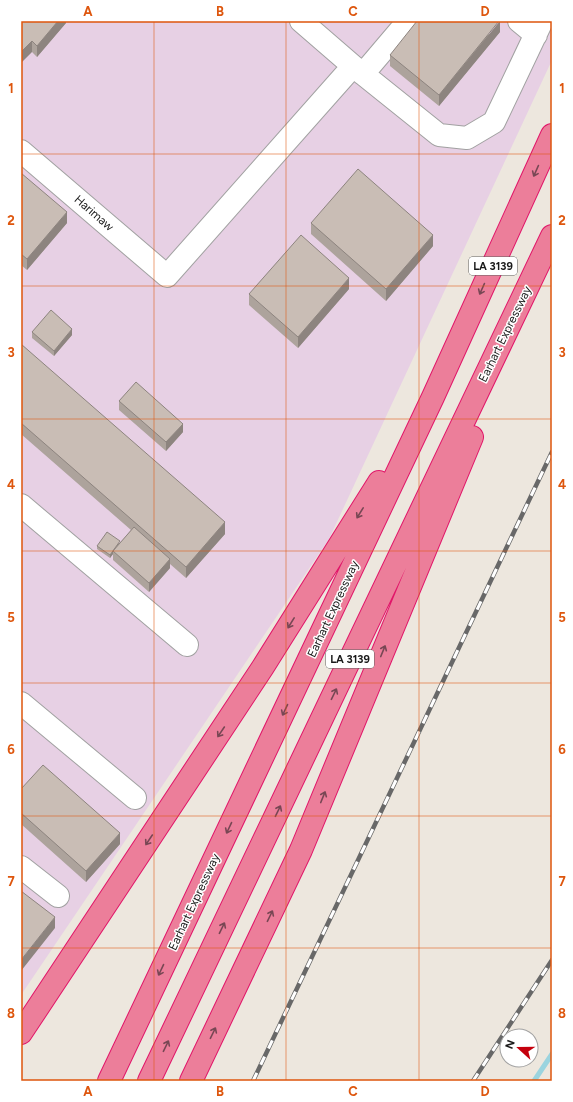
<svg xmlns="http://www.w3.org/2000/svg" width="573" height="1102" viewBox="0 0 573 1102" font-family="Figtree,sans-serif">
	<style>
		.industrial { fill: #e7d0e4 }
		.lines { fill: none; stroke-linecap: round; stroke-linejoin: round }
		.stream { stroke: #9bd4df; stroke-width: 5 }
		.minor-casing { stroke: #a1a1a1; stroke-width: 24 }
		.highway-casing { stroke: #e11669; stroke-width: 24 }
		.minor { stroke: #fff; stroke-width: 22 }
		.highway { stroke: #ec7e9a; stroke-width: 22 }
		.rail-casing { stroke: #686868; stroke-width: 4.5 }
		.rail { stroke: #fff; stroke-width: 3; stroke-dasharray: 9; stroke-linecap: butt }
		.wall { fill: #ada39c }
		.shaded-wall { fill: #8d847f }
		.building { fill: #c9bdb5; stroke: #8d847f }
		.oneway { stroke: #784754 }
		.grid { fill: none; stroke: #de560d; stroke-width: 1; stroke-opacity: 0.55 }
		.labels { text-anchor: middle; stroke-width: 3; stroke-linejoin: round; paint-order: stroke }
		.shield { fill: #fff; stroke: #5f5f5f; stroke-width: 1 }
		.shield-label { font-size: 11px; font-weight: bold; fill: #1a1a1a }
		.street-label { font-size: 12px; fill: #1a1a1a; stroke: #fff }
		.neatline { fill: none; stroke: #de560d; stroke-width: 1.5 }
		.grid-label { font-size: 13px; text-anchor: middle; font-weight: bold; fill: #de560d }
	</style>
	<rect width="100%" height="100%" fill="#ede7de"/>
	<path class="industrial" d="M21,21H552V60L329,539L21,995Z"/>
	<g class="lines">
		<path class="stream" d="M534,1081L552,1054"/>
		<g class="minor-casing">
			<path id="minor" d="M301,21L353,66L439,135L467,138L494,122L542,21
				M519,21L536,35
				M363,74L408,21
				M21,151L167,276L353,66
				M21,505L187,645
				M21,703L135,798
				M21,867L58,896"/>
		</g>
		<g class="highway-casing">
			<path id="highway" d="M21,1033L263,667L379,482
				M109,1081L433,397L552,135
				M149,1081L552,236
				M191,1081L301,850L472,437"/>
		</g>
		<use href="#minor" class="minor"/>
		<use href="#highway" class="highway"/>
		<g class="rail-casing">
			<path id="rail" d="M253,1081L552,452
				M473,1081L552,960"/>
		</g>
		<use href="#rail" class="rail"/>
	</g>
	<path class="wall" d="M21,21H66V23L37,57L32,52Z
		M500,32L439,106L390,66V55Z
		M21,173L67,223L27,270L21,265Z
		M311,223L433,246L386,301L311,234Z
		M349,289L298,348L249,305V294Z
		M32,332L72,335L54,356L32,338Z
		M21,344L225,534L186,578L170,564V568L149,592L113,560V554L110,558L97,549V546L120,543L131,530L21,434Z
		M119,401L183,432L166,451L119,410Z
		M21,789L120,844L86,882L21,824Z"/>
	<path class="shaded-wall" d="M58,21H66V23L37,57V46Z
		M500,21V32L439,106V95Z
		M32,41V52L21,63V52Z
		M67,212V223L27,270V259Z
		M433,235V246L386,301V289Z
		M349,278V289L298,348V337Z
		M72,329V335L54,356V351Z
		M183,424V432L166,451V442Z
		M225,522V534L186,578V567Z
		M113,551V554L110,558V555Z
		M170,559V568L149,592V583Z
		M120,833V844L86,882V871Z
		M55,917V928L21,971V960Z"/>
	<path class="building" d="M21,21H58L37,46L32,41L21,52Z
		M417,21H499L439,95L390,55Z
		M358,169L433,235L386,289L311,223Z
		M21,173L67,212L27,259L21,254Z
		M301,235L349,278L298,337L249,294Z
		M51,310L72,329L54,351L32,332Z
		M21,344L225,522L186,567L21,423Z
		M136,382L183,424L166,442L119,401Z
		M134,527L170,559L149,583L113,551Z
		M107,532L120,541L110,555L97,546Z
		M43,765L120,833L86,871L21,813V789Z
		M21,891L55,917L21,960Z"/>
	<defs><path id="oneway-shaft" d="M-6 0H5M1.5-3L5.5 0L1.5 3" fill="none" stroke-width="1.6" stroke-linecap="round" stroke-linejoin="round"/></defs>
	<g class="oneway">
		<use href="#oneway-shaft" transform="translate(536 171) rotate(114)"/>
		<use href="#oneway-shaft" transform="translate(482 289) rotate(114)"/>
		<use href="#oneway-shaft" transform="translate(360 513) rotate(122)"/>
		<use href="#oneway-shaft" transform="translate(291 623) rotate(122)"/>
		<use href="#oneway-shaft" transform="translate(383 651) rotate(-68)"/>
		<use href="#oneway-shaft" transform="translate(334 694) rotate(-64)"/>
		<use href="#oneway-shaft" transform="translate(285 710) rotate(115)"/>
		<use href="#oneway-shaft" transform="translate(221 732) rotate(124)"/>
		<use href="#oneway-shaft" transform="translate(323 797) rotate(-68)"/>
		<use href="#oneway-shaft" transform="translate(278 811) rotate(-64)"/>
		<use href="#oneway-shaft" transform="translate(229 828) rotate(115)"/>
		<use href="#oneway-shaft" transform="translate(149 840) rotate(124)"/>
		<use href="#oneway-shaft" transform="translate(270 916) rotate(-64)"/>
		<use href="#oneway-shaft" transform="translate(222 928) rotate(-64)"/>
		<use href="#oneway-shaft" transform="translate(161 970) rotate(115)"/>
		<use href="#oneway-shaft" transform="translate(213 1033) rotate(-64)"/>
		<use href="#oneway-shaft" transform="translate(166 1046) rotate(-64)"/>
	</g>
	<path class="grid" d="M154,21V1081M286,21V1081M419,21V1081M21,154H552M21,286H552M21,419H552M21,551H552M21,683H552M21,816H552M21,948H552"/>
	<g class="labels">
		<g class="shield">
			<rect x="469" y="257" width="48" height="18" rx="3"/>
			<rect x="326" y="650" width="48" height="18" rx="3"/>
		</g>
		<g class="shield-label">
			<text x="493" y="270">LA 3139</text>
			<text x="350" y="663">LA 3139</text>
		</g>
		<g class="street-label">
			<text transform="translate(94 213) rotate(41)" y="4">Harimaw</text>
			<text transform="translate(505 334) rotate(-64)" y="4">Earhart Expressway</text>
			<text transform="translate(333 609) rotate(-65)" y="4">Earhart Expressway</text>
			<text transform="translate(194 902) rotate(-65)" y="4">Earhart Expressway</text>
		</g>
	</g>
	<rect width="573" height="1102" fill="none" stroke="#ffffff" stroke-width="44"/>
	<g transform="translate(519 1048) rotate(291)"><circle r="19" fill="#ffffff" stroke="#a3a3a3"/>
	<path d="M0-3L7 15L0 10L-7 15Z" fill="#c5000d"/>
	<text y="-6" font-size="11" font-weight="bold" text-anchor="middle" fill="#1a1a1a">N</text>
	</g>
	<rect x="22" y="22" width="529" height="1058" class="neatline"/>
	<g class="grid-label">
		<text x="88" y="16">A</text>
		<text x="220" y="16">B</text>
		<text x="353" y="16">C</text>
		<text x="485" y="16">D</text>
		<text x="11" y="93">1</text>
		<text x="562" y="93">1</text>
		<text x="11" y="225">2</text>
		<text x="562" y="225">2</text>
		<text x="11" y="357">3</text>
		<text x="562" y="357">3</text>
		<text x="11" y="489">4</text>
		<text x="562" y="489">4</text>
		<text x="11" y="622">5</text>
		<text x="562" y="622">5</text>
		<text x="11" y="754">6</text>
		<text x="562" y="754">6</text>
		<text x="11" y="886">7</text>
		<text x="562" y="886">7</text>
		<text x="11" y="1018">8</text>
		<text x="562" y="1018">8</text>
		<text x="88" y="1096">A</text>
		<text x="220" y="1096">B</text>
		<text x="353" y="1096">C</text>
		<text x="485" y="1096">D</text>
	</g>
</svg>
